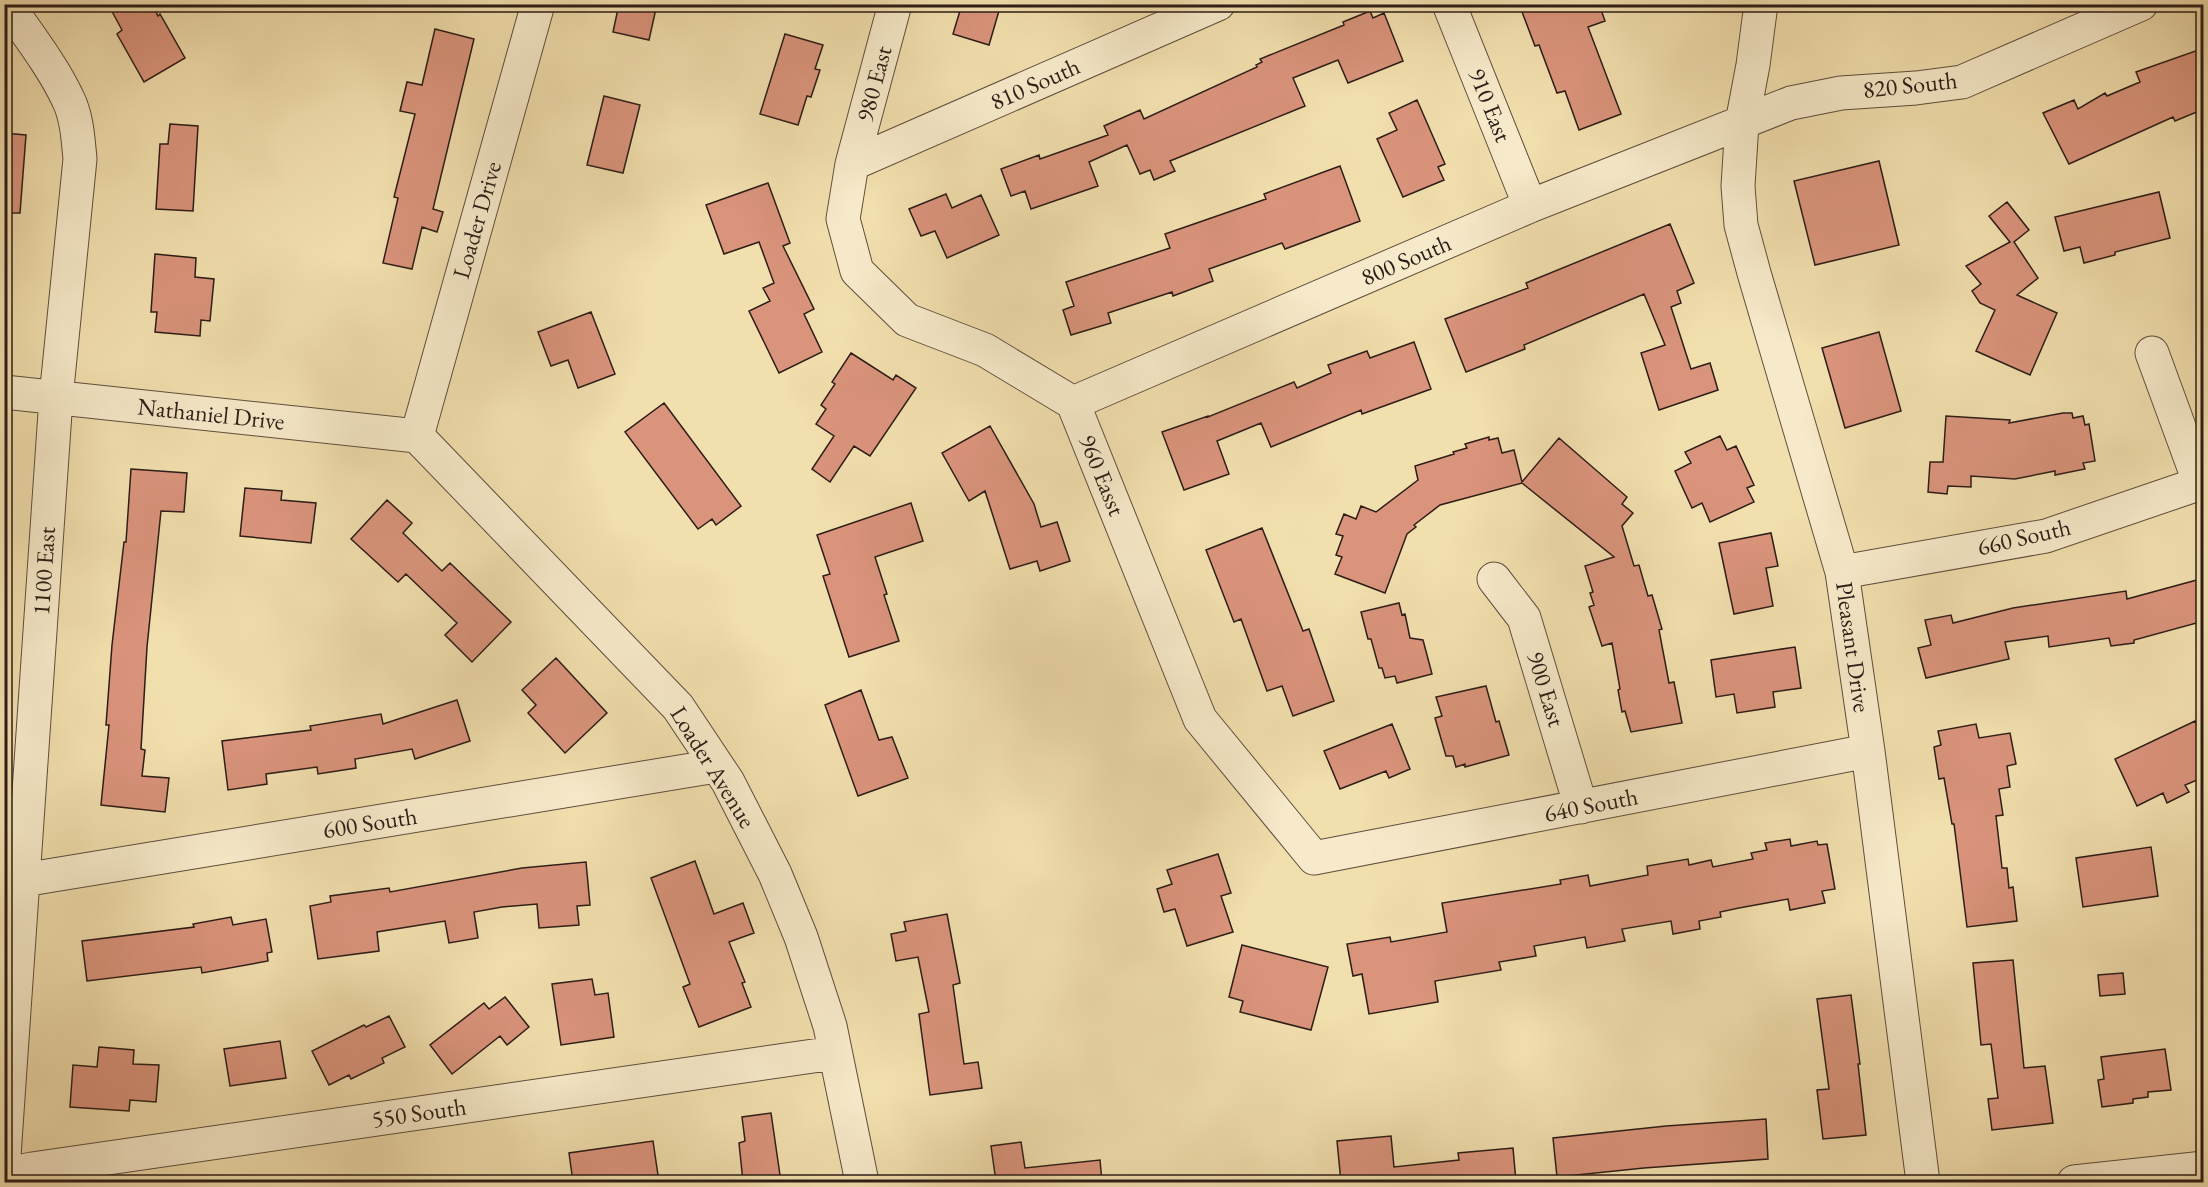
<svg xmlns="http://www.w3.org/2000/svg" width="2208" height="1187" viewBox="0 0 2208 1187" font-family="'EB Garamond',serif">
	<style>
		.building { fill: #da947c; stroke: #2c1d17; stroke-width: 1.5 }
		.lines { fill: none; stroke-linecap: round; stroke-linejoin: round }
		.minor-casing { stroke: #5e4e3d; stroke-width: 35 }
		.minor { stroke: #f7eaca; stroke-width: 33 }
		.labels { text-anchor: middle; stroke-width: 4.5; stroke-linejoin: round; paint-order: stroke }
		.street-label { font-size: 24px; fill: #2c1d17; stroke: #f7eaca }
	</style>
	<rect width="100%" height="100%" fill="#f2dfae"/>
	<filter id="stains"><feTurbulence type="fractalNoise" baseFrequency=".00333" numOctaves="4"/><feColorMatrix values="0 0 0 0 .2 0 0 0 0 .09 0 0 0 0 .02 0 0 0 .5 -.17"/></filter>
	<radialGradient id="worn" r=".72"><stop offset=".6" stop-color="#630" stop-opacity="0"/><stop offset="1" stop-color="#630" stop-opacity=".3"/></radialGradient>
	<path class="building" d="M108,4H152L158,16L160,14L185,58L144,82L117,34L122,30Z
		M619,4H657L649,40L613,32Z
		M962,4H1001L989,45L953,34Z
		M1519,4H1599L1605,21L1588,27L1621,114L1579,130L1565,91L1557,93L1539,45L1535,46Z
		M1370,11L1373,18L1384,13L1403,61L1348,83L1338,60L1293,78L1305,106L1170,161L1175,171L1154,180L1150,170L1140,174L1127,145L1089,162L1098,186L1031,209L1025,191L1011,196L1001,169L1039,155L1040,159L1108,135L1104,126L1140,110L1144,119L1257,67L1256,65L1262,62L1260,59L1344,25L1343,22Z
		M435,29L474,39L433,209L443,212L437,232L422,227L412,269L383,263L398,198L394,197L415,114L400,111L407,82L422,85Z
		M785,34L823,45L815,69L820,70L811,97L807,96L798,125L760,114Z
		M2204,48V109L2175,121L2173,117L2069,164L2043,113L2074,100L2078,109L2105,93L2107,96L2140,82L2136,72Z
		M604,96L640,105L623,173L587,165Z
		M1417,100L1445,164L1438,167L1444,180L1403,197L1377,139L1397,130L1389,113Z
		M170,124L198,126L193,211L156,209L160,144H168Z
		M4,133L26,135L20,213H4Z
		M1879,161L1899,245L1815,265L1794,181Z
		M1340,166L1360,221L1285,249L1282,243L1209,269L1213,281L1173,296L1172,292L1108,313L1111,323L1071,335L1063,310L1074,306L1066,282L1170,248L1165,234L1266,199L1264,194Z
		M768,183L790,243L783,246L814,309L804,314L822,352L779,373L749,311L770,301L763,288L774,283L759,242L724,254L706,205Z
		M2159,192L2170,238L2115,252V255L2084,263L2080,247L2064,251L2055,217Z
		M946,194L952,208L981,195L999,235L947,258L935,231L921,236L909,209Z
		M2007,202L2029,230L2014,242L2038,278L2017,295L2057,313L2030,375L1976,351L1995,310L1980,303L1972,291L1981,284L1966,266L2010,242L1989,216Z
		M1670,224L1694,283L1677,291L1681,303L1671,307L1691,369L1710,363L1718,390L1659,410L1641,353L1665,345L1644,294L1524,345L1525,349L1466,372L1445,319L1528,288L1526,283Z
		M155,254L196,258L195,277L214,279L210,321L201,320L200,336L155,332L157,312H151Z
		M591,312L615,374L578,388L568,360L551,366L538,332Z
		M1879,332L1901,411L1845,428L1822,348Z
		M1414,342L1431,389L1362,414L1361,410L1271,447L1261,423L1217,441L1229,474L1184,490L1162,432L1208,416V417L1294,382L1297,388L1331,373L1328,365L1367,351L1370,358Z
		M851,353L893,380L896,375L916,388L870,456L854,446L830,482L812,469L834,436L816,424L826,409L821,405L835,384L832,382Z
		M664,403L741,506L716,525L712,519L698,529L625,432Z
		M2063,413H2072L2073,418L2083,416L2085,425L2089,424L2095,461L2083,463L2085,469L2055,475V471L2015,479L1971,476V487L1948,486L1947,494L1928,492L1930,462H1943L1946,416L2010,420L2009,423Z
		M990,426L1034,504L1041,527L1057,522L1070,561L1040,571L1037,561L1010,569L985,491L969,501L942,453Z
		M1720,436L1727,450L1736,446L1754,485L1747,488L1754,502L1710,522L1702,503L1692,508L1675,471L1691,463L1685,452Z
		M1489,437V440L1498,438L1502,453L1514,450L1522,482L1559,438L1627,497L1622,504L1633,513L1622,526L1634,566L1639,565L1648,596L1652,595L1662,629L1659,630L1669,683L1674,682L1682,723L1631,732L1625,711L1622,712L1618,690L1620,689L1612,643L1602,646L1589,607L1594,605L1590,593L1593,592L1585,566L1614,557L1522,483L1440,505L1414,525L1416,527L1407,534L1385,593L1335,574L1342,557L1336,555L1343,536L1336,534L1344,514L1356,519L1361,506L1376,512L1418,480L1415,466L1454,454L1453,452L1467,448L1465,444Z
		M131,469L187,473L184,512L161,511L147,647L141,749L145,750L142,776L169,778L165,812L101,805L109,725H106L112,645L124,542H126Z
		M245,488L282,491L281,500L316,503L311,543L240,536Z
		M387,500L412,523L403,533L442,571L450,563L511,622L472,662L445,635L457,623L406,574L398,582L351,539Z
		M911,503L923,541L875,557L887,594L884,595L899,641L849,657L823,576L830,574L817,535Z
		M1262,528L1303,631L1309,629L1334,701L1293,716L1282,686L1267,691L1241,619L1234,622L1206,550Z
		M1771,533L1778,566L1766,568L1773,606L1734,614L1719,543Z
		M2204,578V621L2134,640V643L2111,646L2109,638L2049,647L2048,636L2005,642L2009,659L1926,678L1918,648L1931,645L1925,620L1951,615L1953,623L2013,608L2126,591L2127,599Z
		M1399,603L1402,615L1405,614L1410,638L1423,640L1432,674L1397,683L1395,676L1385,678L1382,668H1379L1371,639H1368L1361,612Z
		M1795,647L1801,688L1773,692L1775,707L1737,713L1734,694L1716,697L1711,660Z
		M556,658L607,713L565,753L528,713L536,705L522,690Z
		M1486,686L1496,722L1499,721L1509,755L1465,767V764L1456,767L1453,756H1446L1435,718L1442,716L1436,697Z
		M861,690L879,740L892,737L908,778L858,796L825,705Z
		M457,700L470,741L415,759L412,749L355,759L356,768L318,774L317,767L266,774L267,784L228,790L222,741L311,730L310,726L381,714L383,724Z
		M2195,721L2204,738V777L2185,785L2189,792L2167,803L2163,793L2137,806L2115,759Z
		M1392,724L1410,769L1389,778L1386,771L1340,789L1324,751Z
		M1976,724L1979,738L2010,733L2016,764L2007,766L2010,787L1999,789L2003,815L1996,816L2002,868H2007L2009,888L2013,887L2017,921L1967,927L1954,824H1952L1944,778L1939,779L1934,747L1941,745L1938,731Z
		M1790,839L1791,846L1817,841L1818,845L1827,844L1835,889L1822,891L1825,903L1790,910L1788,899L1739,908L1720,912L1721,917L1699,921L1700,929L1673,934L1671,921L1622,929L1625,941L1587,948L1585,937L1534,946L1536,956L1499,962L1501,970L1435,981L1438,1002L1369,1014L1362,974L1353,976L1347,944L1390,937L1391,942L1447,932L1442,903L1561,884L1560,880L1588,875L1590,886L1648,875L1647,866L1688,859L1689,865L1711,860L1713,867L1753,859L1751,853L1767,850L1765,843Z
		M2151,847L2158,896L2083,907L2076,858Z
		M1218,854L1231,893L1221,896L1233,932L1187,946L1175,909L1164,912L1157,889L1172,884L1167,870Z
		M695,861L714,914L743,903L754,933L729,942L745,982L742,983L751,1007L699,1027L683,987L690,984L651,878Z
		M586,862L590,905L577,906L579,925L539,928L537,904L502,907L474,912L478,938L449,943L445,921L377,932L379,951L318,959L310,906L331,902L330,896L389,888L390,892L522,868Z
		M947,914L960,983L953,985L964,1064L978,1062L982,1088L930,1095L919,1014L929,1012L918,957L896,961L891,934L906,931L904,922Z
		M231,917L233,925L266,919L272,952L267,953L268,961L202,973L201,967L87,981L82,941L194,927L193,924Z
		M1242,945L1328,967L1311,1030L1240,1012L1243,1001L1229,997Z
		M2013,960L2024,1068L2045,1066L2053,1123L1992,1130L1988,1099L1998,1098L1991,1044L1981,1045L1973,963Z
		M2123,973L2125,994L2100,996L2098,975Z
		M592,979L595,995L608,993L614,1037L561,1045L552,984Z
		M1851,995L1860,1064H1858L1866,1135L1823,1139L1817,1090L1829,1089L1817,999Z
		M505,997L529,1027L507,1045L500,1036L452,1074L430,1045L484,1003L489,1009Z
		M389,1016L405,1047L382,1058L384,1063L351,1079L349,1075L329,1085L312,1051L364,1025L366,1027Z
		M280,1041L286,1078L230,1086L224,1049Z
		M99,1047L134,1050L133,1064L159,1065L156,1102L130,1100L129,1111L70,1107L73,1065L97,1067Z
		M2165,1049L2171,1090L2148,1092V1097L2133,1099V1103L2102,1107L2098,1080L2104,1079L2101,1057Z
		M771,1113L781,1182H743L739,1143L745,1141L742,1117Z
		M1766,1119L1768,1159L1644,1168L1557,1177L1553,1138L1666,1126Z
		M1391,1136L1394,1167L1459,1160L1458,1153L1513,1148L1516,1182H1341L1337,1141Z
		M653,1141L659,1182H573L569,1153Z
		M1021,1142L1025,1168L1100,1160L1102,1182H1022V1178L996,1182L991,1146Z"/>
	<g class="lines">
		<g class="minor-casing">
			<path id="minor" d="M895,4L852,164L843,219L857,271L907,320L985,350L1073,403L1200,719L1314,858L1868,751
				M1449,4L1530,206
				M1761,4L1753,65L1742,123L1738,186L1741,225L1754,273L1842,572L1868,751L1923,1182
				M852,164L1218,4
				M2152,353L2200,484
				M4,392L417,436
				M1073,403L1530,206L1791,103L1841,93L1916,88L1962,82L2141,4
				M417,436L678,707L728,782L775,874L801,937L830,1026L862,1182
				M417,436L538,4
				M1842,572L2046,536L2204,482
				M1494,579L1524,618L1581,807
				M23,880L716,766
				M4,1156L56,398L80,159C78,139 77,117 68,99C52,65 28,35 7,4
				M4,1175L32,1169L834,1053
				M2074,1182L2204,1168"/>
		</g>
		<use href="#minor" class="minor"/>
	</g>
	<g class="labels">
		<g class="street-label">
			<text transform="translate(874 84) rotate(-75)" y="8">980 East</text>
			<text transform="translate(1035 84) rotate(-24)" y="8">810 South</text>
			<text transform="translate(1910 85) rotate(-6)" y="8">820 South</text>
			<text transform="translate(1490 105) rotate(68)" y="8">910 East</text>
			<text transform="translate(477 220) rotate(-74)" y="8">Loader Drive</text>
			<text transform="translate(1406 260) rotate(-23)" y="8">800 South</text>
			<text transform="translate(211 414) rotate(6)" y="8">Nathaniel Drive</text>
			<text transform="translate(1102 475) rotate(68)" y="8">960 Easst</text>
			<text transform="translate(2024 537) rotate(-13)" y="8">660 South</text>
			<text transform="translate(44 571) rotate(-86)" y="8">1100 East</text>
			<text transform="translate(1853 647) rotate(82)" y="8">Pleasant Drive</text>
			<text transform="translate(1546 689) rotate(73)" y="8">900 East</text>
			<text transform="translate(713 767) rotate(58)" y="8">Loader Avenue</text>
			<text transform="translate(1591 805) rotate(-11)" y="8">640 South</text>
			<text transform="translate(370 823) rotate(-9)" y="8">600 South</text>
			<text transform="translate(419 1113) rotate(-8)" y="8">550 South</text>
		</g>
	</g>
	<rect width="2208" height="1187" fill="none" stroke="#f2dfae" stroke-width="24"/>
	<rect x="6" y="6" width="2196" height="1175" fill="none" stroke="#2c1d17" stroke-width="3"/>
	<rect x="12" y="12" width="2184" height="1163" fill="none" stroke="#2c1d17" stroke-width="1.5"/>
	<rect width="100%" height="100%" filter="url(#stains)"/>
	<rect width="100%" height="100%" fill="url(#worn)"/>
</svg>
